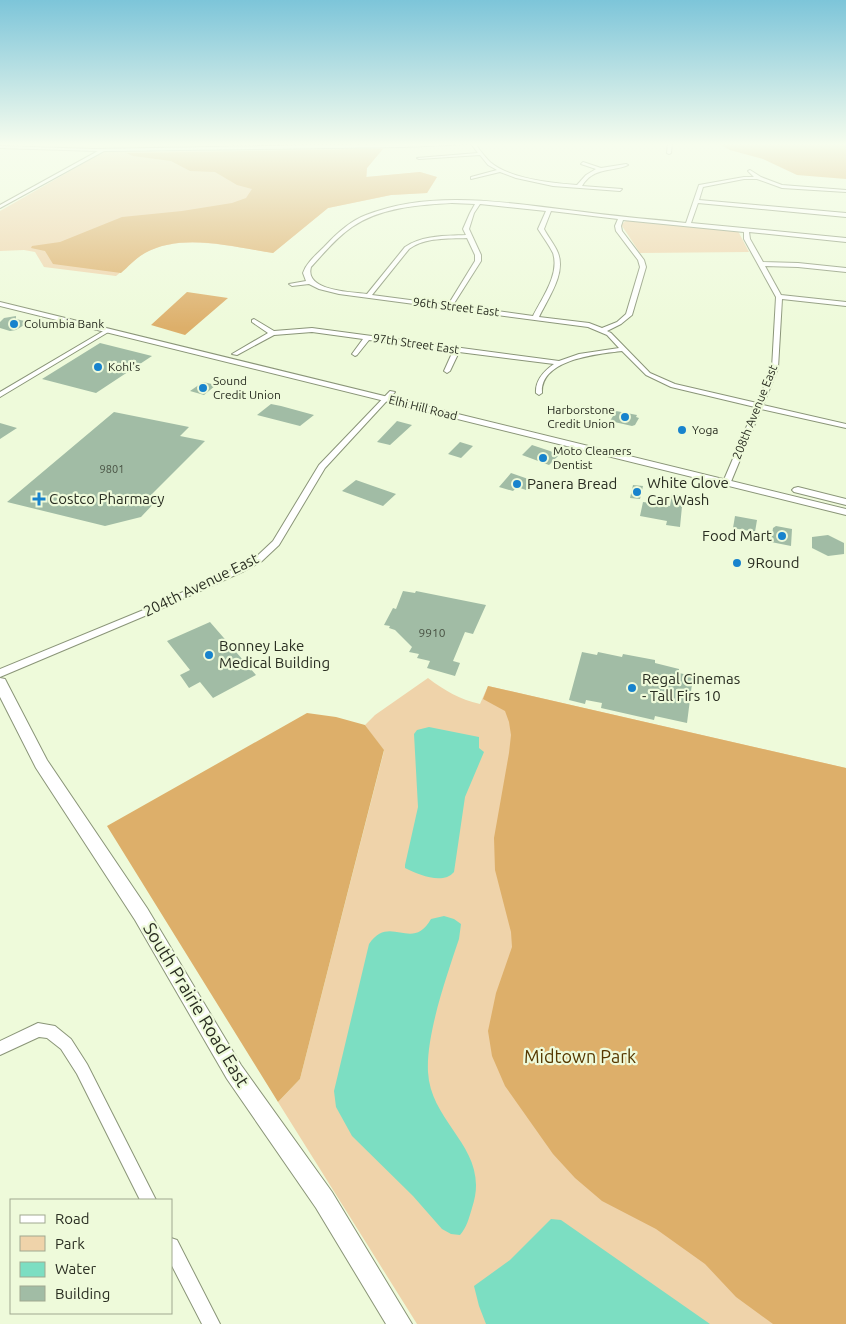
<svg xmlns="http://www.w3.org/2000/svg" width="846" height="1324" viewBox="0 0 846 1324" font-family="Ubuntu,sans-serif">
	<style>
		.green { fill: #efd3aa }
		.forest { fill: #ddaf6a }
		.water { fill: #7cdec2 }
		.building { fill: #a1bca5 }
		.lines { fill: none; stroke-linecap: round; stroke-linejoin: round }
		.minor-casing { stroke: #8a9578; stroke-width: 2 }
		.major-casing { stroke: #8a9578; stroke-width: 2 }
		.minor { fill: #fff; fill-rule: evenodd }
		.major { fill: #fff; fill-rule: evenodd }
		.poi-dot { fill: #1883cd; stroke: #eefada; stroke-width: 2 }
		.labels { text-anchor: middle; stroke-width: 4.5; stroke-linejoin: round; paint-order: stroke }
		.far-number-label { font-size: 11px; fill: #485243 }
		.far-street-label { font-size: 12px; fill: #2a2e22; stroke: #eefada }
		.far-poi-label { font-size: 12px; fill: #2a2e22; stroke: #eefada; text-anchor: start }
		.number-label { font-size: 12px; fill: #485243 }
		.poi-label { font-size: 15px; fill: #2a2e22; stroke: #eefada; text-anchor: start }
		.street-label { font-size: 15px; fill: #2a2e22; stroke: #eefada }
		.near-street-label { font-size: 18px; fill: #2a2e22; stroke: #eefada }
		.near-park-label { font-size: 18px; fill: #563800; stroke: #eefada }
	</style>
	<rect width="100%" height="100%" fill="#eefada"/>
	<path class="green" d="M384,147L367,168V177L420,172L437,177L427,193L391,195L328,208L273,253C234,247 179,232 143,254C134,260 125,269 116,276L44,267L35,252L24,250L0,251V211L105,151Z
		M627,220L735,230L738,231L749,252L640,253L622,226V224Z
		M428,678C445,691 459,699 480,704L488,686L846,768V1324H417L278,1102L300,1079L384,751L365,725L375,715Z"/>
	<path class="forest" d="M717,143H846V179L797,175L763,159L730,150Z
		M383,149L367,168L366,177L420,172L437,177L427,193L391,195L328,208L273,253C232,247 183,232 145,253C136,258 128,267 121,273L53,264L45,251L31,248L32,246L60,242L122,217L182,211L232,203L246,198L252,189L237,185L215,172L190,171L171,161L133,156L126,153Z
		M187,292L228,298L185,335L151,325Z
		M488,686L846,768V1324H773L736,1297L705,1264L656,1229L602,1201L575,1178L553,1154L505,1086L492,1056L488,1031L496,993L512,947L511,932L495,870L494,838L509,753L511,735L509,722L505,711L483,699Z
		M307,713L336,717L365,725L384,750L300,1079L278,1102L107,826Z"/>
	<path class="water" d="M429,727L479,737V748L484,752L465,797L454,872C443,885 419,875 405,868V865L418,807L414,734L417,730Z
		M444,916L454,919L461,924L459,939C447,975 426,1034 428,1072C431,1126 492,1149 472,1208C469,1218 467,1227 460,1235L451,1234L442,1229L413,1196L352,1136L336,1107L334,1091L369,944C390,913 412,953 431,919Z
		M551,1219L561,1220L710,1324H486L479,1306L474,1286L510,1260Z"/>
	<path class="building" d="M16,316V319L29,322L16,330L10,331L0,328V322L4,318Z
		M100,343L152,356L96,393L42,379Z
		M203,382L216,385L204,395L190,391Z
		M271,404L281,406L314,415L300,426L257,415Z
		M616,411L637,415L636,417L639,418L635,425L632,426L610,421Z
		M114,412L189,427L180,436L205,441L149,497L158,499L141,517L105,526L7,502Z
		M397,421L412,425L390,445L377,442Z
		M0,423L17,428L0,439Z
		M460,442L473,446L461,458L448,454Z
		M532,445L550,451L559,455L549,465L522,455Z
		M511,473L534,481L526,490L517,487L513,491L499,487Z
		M356,480L373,486L396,494L383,506L342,491Z
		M633,485L643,486L640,499L630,498Z
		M672,494L683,496L680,527L666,525L667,521L640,516L643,502L670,506Z
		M735,516L757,520L755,532L733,528Z
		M776,526L792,529L791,546L771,542L773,528Z
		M828,535L844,543V554L828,556L812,548V537Z
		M403,591L415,593L416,591L486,605L473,634L465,632L453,661L460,663L455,676L427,668L430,661L417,658L419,654L409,652L412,647L395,630L389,628L390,626L384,625L393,608L396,609Z
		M210,622L256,675L213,698L200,682L189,688L180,675L190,670L167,641Z
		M582,652L597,655L598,652L622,657L623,654L655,660V663L679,669V673L693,676L687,723L655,716L654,720L601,708L602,703L586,700L585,704L569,700Z"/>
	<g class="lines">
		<g class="minor-casing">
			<path id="minor" d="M444,143H476L475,144C480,150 484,156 490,162C510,179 551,183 577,185L586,175L596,169L581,164L583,162L601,168L626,164L628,165C612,172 593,167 582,186L622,189L620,191L553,186L516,178L500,172L471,179V177L497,170L488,165L480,155L419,159L417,158L478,153L471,144L403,147L104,151L0,208V205L98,151L0,148V146L94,149Z
				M668,143H672L671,153L669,154L667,153Z
				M750,170L761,177L782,185L846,190V192L782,188L757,179H744L703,187L699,200L846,213V217L698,203L691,223L846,238V242L749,232L750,239L763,262L798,263L846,268V272L798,267L765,266L781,295L846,302V306L782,299L778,368L763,405L846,424V428L761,409L730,484H727L723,482L755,407L671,387L646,375L622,351C598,354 540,359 542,393L539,395L536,393C535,380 544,371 554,364L459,352L450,371L447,373L444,371L453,351L369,340L357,355L355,356L352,354L363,339L312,332L274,335L237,355L232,354L268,333L252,322V320L254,319L274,331L312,328L559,361L579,354L619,348L607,335L588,327L339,294L319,289L309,284L292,286L289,284L306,281L303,273C307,262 316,255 324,247C336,234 350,221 366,215C432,189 508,203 576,211C613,216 649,219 686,223L699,185L744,177H754L748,171ZM452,203L475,204L470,213L463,229L466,235C445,236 423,235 405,247L367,294C351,292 304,291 311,267C324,253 336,238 352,227C381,207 419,205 452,203ZM480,204L546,211L538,229C543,237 549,245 553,253C560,274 542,298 533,316L453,305L481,261V255L469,229L474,213ZM551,211L618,219L615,226L616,231L638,260L640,267L626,314L617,322L602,328L589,323L539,317C548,298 566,274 558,253C555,245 548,237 544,229ZM623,220L744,232V239L776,297L772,368L757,403L675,384L650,373L611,333L607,331L621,324L632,315L646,267L644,260L622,231L621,226ZM467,238L475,255V261L448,305L372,295L409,249C426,237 447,239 467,238Z
				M105,330L110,331L0,397V392Z
				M390,391L395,392L325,468L279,545L262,561L242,572L147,615L0,677V669L141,611L236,568L256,557L273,541L319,465Z
				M38,1023L55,1026L71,1039L87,1064L156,1200H140L77,1074L61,1049L47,1038L39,1037L0,1055V1041Z
				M171,1238L177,1240L220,1324H202L171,1264Z"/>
		</g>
		<g class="major-casing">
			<path id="major" d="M0,302L846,509V515L0,306Z
				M798,487L846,499V505L794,492L792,490L794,488Z
				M0,678L5,679L7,683L47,760L147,908L241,1065L332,1192L412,1324H386L316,1208L227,1079L135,920L36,768L0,697Z"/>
		</g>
		<use href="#minor" class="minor"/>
		<use href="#major" class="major"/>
	</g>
	<linearGradient id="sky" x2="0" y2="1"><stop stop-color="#7dc5d9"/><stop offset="0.44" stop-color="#f7fdee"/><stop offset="1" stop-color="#f7fdee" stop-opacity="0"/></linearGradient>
	<rect width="846" height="328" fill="url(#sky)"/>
	<g class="poi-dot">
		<circle cx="14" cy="324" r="5"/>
		<circle cx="98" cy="367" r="5"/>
		<circle cx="203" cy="388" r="5"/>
		<circle cx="625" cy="417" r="5"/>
		<circle cx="682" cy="430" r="5"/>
		<circle cx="543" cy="458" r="5"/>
		<circle cx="517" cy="484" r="5"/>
		<circle cx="637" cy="492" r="5"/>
		<path d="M36.5 491.5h5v5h5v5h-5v5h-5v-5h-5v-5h5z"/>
		<circle cx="782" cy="536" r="5"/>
		<circle cx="737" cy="563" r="5"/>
		<circle cx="209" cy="655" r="5"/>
		<circle cx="632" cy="688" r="5"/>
	</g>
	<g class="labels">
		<g class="far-number-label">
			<text x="112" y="473">9801</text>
		</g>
		<g class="far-street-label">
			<text transform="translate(456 307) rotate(7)" y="4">96th Street East</text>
			<text transform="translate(416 344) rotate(8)" y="4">97th Street East</text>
			<text transform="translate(423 408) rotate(14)" y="4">Elhi Hill Road</text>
			<text transform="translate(755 412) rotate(-68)" y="4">208th Avenue East</text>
		</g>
		<g class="far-poi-label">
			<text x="24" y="328">Columbia Bank</text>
			<text x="108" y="371">Kohl's</text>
			<text x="213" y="385">Sound<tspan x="213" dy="14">Credit Union</tspan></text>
			<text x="615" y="414" text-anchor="end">Harborstone<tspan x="615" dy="14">Credit Union</tspan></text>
			<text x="692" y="434">Yoga</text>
			<text x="553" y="455">Moto Cleaners<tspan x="553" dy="14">Dentist</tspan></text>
		</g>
		<g class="number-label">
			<text x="432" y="637">9910</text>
		</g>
		<g class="poi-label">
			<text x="647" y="488">White Glove<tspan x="647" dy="17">Car Wash</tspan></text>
			<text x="527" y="489">Panera Bread</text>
			<text x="49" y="504">Costco Pharmacy</text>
			<text x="772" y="541" text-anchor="end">Food Mart</text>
			<text x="747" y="568">9Round</text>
			<text x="219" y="651">Bonney Lake<tspan x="219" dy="17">Medical Building</tspan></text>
			<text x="642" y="684">Regal Cinemas<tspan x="642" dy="17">- Tall Firs 10</tspan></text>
		</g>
		<g class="street-label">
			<text transform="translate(201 585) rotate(-26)" y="5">204th Avenue East</text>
		</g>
		<g class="near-street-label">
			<text transform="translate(196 1005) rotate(59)" y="6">South Prairie Road East</text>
		</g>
		<g class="near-park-label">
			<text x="580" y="1063">Midtown Park</text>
		</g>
	</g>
	<rect x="10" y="1199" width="162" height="115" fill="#eefada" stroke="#a0a890"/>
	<rect x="20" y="1215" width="25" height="8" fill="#ffffff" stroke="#a0a890"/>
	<text x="55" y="1224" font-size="15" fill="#2a2e22">Road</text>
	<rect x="20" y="1236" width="25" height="15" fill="#efd3aa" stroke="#a0a890"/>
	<text x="55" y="1249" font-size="15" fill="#2a2e22">Park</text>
	<rect x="20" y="1262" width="25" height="15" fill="#7cdec2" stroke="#a0a890"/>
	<text x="55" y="1274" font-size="15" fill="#2a2e22">Water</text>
	<rect x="20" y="1286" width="25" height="15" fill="#a1bca5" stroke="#a0a890"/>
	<text x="55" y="1299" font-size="15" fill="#2a2e22">Building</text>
</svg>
